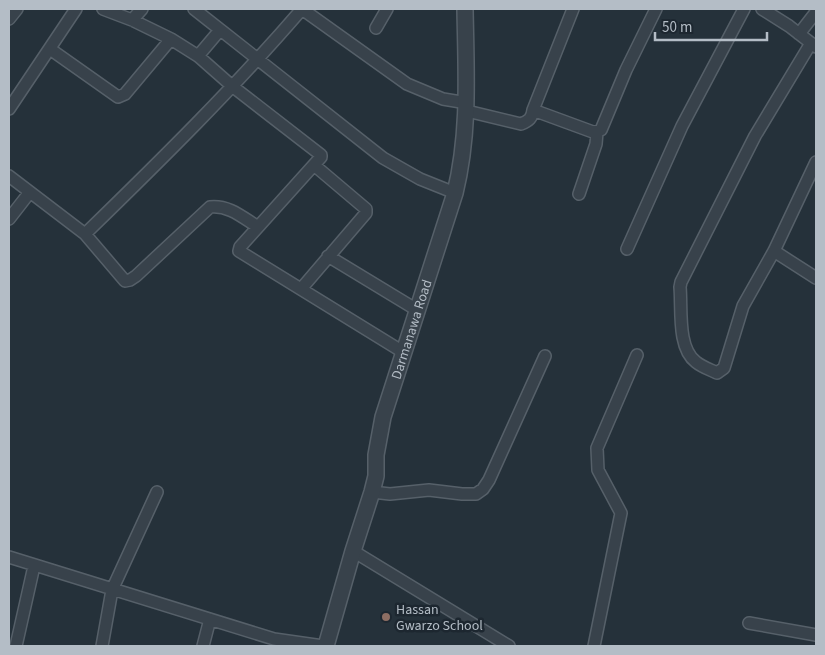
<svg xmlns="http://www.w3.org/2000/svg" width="825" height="655" viewBox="0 0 825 655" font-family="'Source Sans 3',sans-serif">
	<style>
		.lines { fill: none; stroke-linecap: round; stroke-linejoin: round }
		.minor-casing { stroke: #566069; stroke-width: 14 }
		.tertiary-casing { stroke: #566069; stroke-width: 18 }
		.minor { stroke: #38424b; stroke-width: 11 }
		.tertiary { stroke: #38424b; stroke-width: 15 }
		.education-dot { fill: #8d6e63; stroke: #1d2730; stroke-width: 2 }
		.labels { text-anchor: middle; stroke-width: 5; stroke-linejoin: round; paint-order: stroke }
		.street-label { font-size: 14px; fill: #b4bdc6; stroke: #1d2730 }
		.poi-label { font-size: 14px; fill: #b4bdc6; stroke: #1d2730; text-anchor: start }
	</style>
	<rect width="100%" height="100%" fill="#25313a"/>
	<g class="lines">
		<g class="minor-casing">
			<path id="minor" d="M103,9L132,20L171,39L198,56L232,86L321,155V157L240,247L239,251L403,352
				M194,9L383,158L420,179L455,193
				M302,9L407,84L443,99L467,103
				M762,9L789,26L816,47
				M9,19L17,9
				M132,20L142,9
				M376,28L387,9
				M799,34L816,12
				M811,43L755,136L681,282L680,287C682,309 677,348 696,362C702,367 711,370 717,373L724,368L743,306L774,251L816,162
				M50,49L118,97L125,94L171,39
				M198,56L220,30
				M9,109L76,9
				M533,110L593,132L601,130L626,70L656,9
				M467,111L521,124C529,121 532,118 533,110L573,9
				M9,176L85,234L125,281L130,280L136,276L210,207C229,205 242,217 258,227
				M579,194L596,144L597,132
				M9,219L30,192
				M85,234C160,161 234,88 302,9
				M627,249L682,126L744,9
				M774,251L816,278
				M328,256L417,310
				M301,289L366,213V209L314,165
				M372,492L390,494L429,490L462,494H476L483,489L489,480L545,356
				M353,551L509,646
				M9,557L274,639L323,646
				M749,623L816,635
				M16,646L34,566
				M102,646L112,590L157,492
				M203,646L210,619
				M594,646L621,513L598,470L597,448L637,355"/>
		</g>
		<g class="tertiary-casing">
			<g id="tertiary">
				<path id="s1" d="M326,646L353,551L372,492L376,476V455L383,417L455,193C470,132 466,71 465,9"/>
			</g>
		</g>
		<use href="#minor" class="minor"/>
		<use href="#tertiary" class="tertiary"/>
	</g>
	<circle class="education-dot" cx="386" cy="617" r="5"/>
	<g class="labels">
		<g class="street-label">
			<text dy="5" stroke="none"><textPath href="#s1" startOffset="329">Darmanawa Road</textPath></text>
		</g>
		<g class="poi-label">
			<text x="396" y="614">Hassan<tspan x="396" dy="16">Gwarzo School</tspan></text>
		</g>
	</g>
	<rect width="825" height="655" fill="none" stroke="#b4bdc6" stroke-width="20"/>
	<path d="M655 32v8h112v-8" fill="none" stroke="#b4bdc6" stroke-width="2.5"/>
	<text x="662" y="32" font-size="15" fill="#b4bdc6" stroke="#1d2730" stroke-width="4" paint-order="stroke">50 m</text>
</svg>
